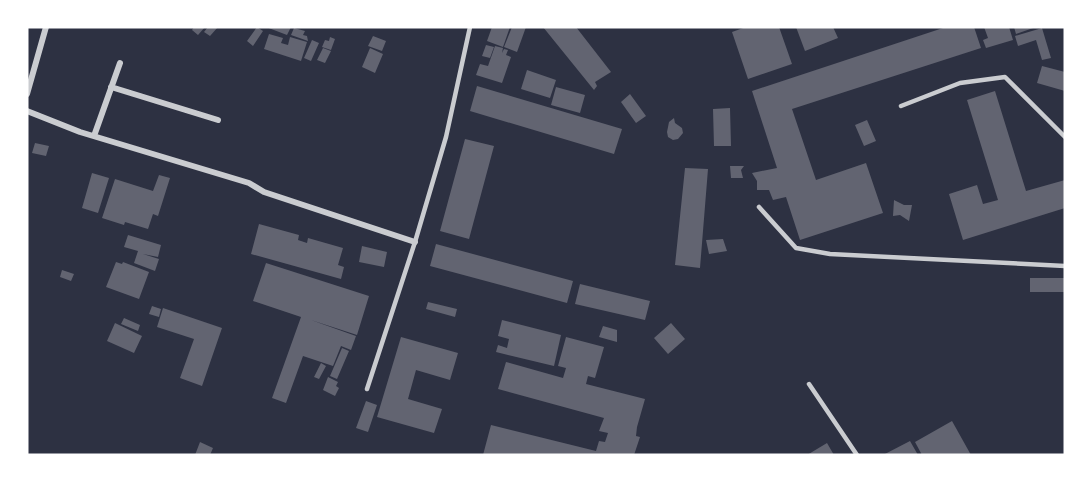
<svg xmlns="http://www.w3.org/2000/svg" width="1092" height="482" viewBox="0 0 1092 482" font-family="Roboto,sans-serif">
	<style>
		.building { fill: #626471 }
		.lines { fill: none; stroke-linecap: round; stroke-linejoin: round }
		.service { stroke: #caccd0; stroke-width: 4.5 }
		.minor { stroke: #caccd0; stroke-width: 6 }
	</style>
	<rect width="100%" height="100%" fill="#2d3142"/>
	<path class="building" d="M194,27H205L198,35L192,30Z
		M208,27H218L210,36L204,32Z
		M257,27L263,31L253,46L247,41Z
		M266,27H291L287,35Z
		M492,27H510L503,47L487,41Z
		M512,27H526L517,52L504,47Z
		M543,27H576L611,72L595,82L597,86L594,90Z
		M746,27H779L792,64L748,79L732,32Z
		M796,27H833L838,38L805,51Z
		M946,27H974L981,48L792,109L816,180L866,163L883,213L800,240L786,197L773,200L769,190H757V181L752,173L777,168L752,91Z
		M984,27H1009L1013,40L986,48L983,40L988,38Z
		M1014,27H1036L1016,34Z
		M294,28L305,31L303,35L307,36L308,41L291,35Z
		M1042,28L1051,58L1042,60L1036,40L1018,46L1015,36Z
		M269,34L283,38L281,43L288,45L290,37L307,42L301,61L264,49Z
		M373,36L386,41L382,51L368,46Z
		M330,37L335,39L331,50L322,47L325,40L329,41Z
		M312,40L319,43L311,61L304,58Z
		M486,45L494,47L490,58L482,56Z
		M495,46L503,48L502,53L504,49L508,50L506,55L511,57L502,83L476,75L480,64L488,66Z
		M323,48L331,51L325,63L317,60Z
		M370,48L383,54L375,73L362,67Z
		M1042,66L1065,72V91L1037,83Z
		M527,70L556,80L550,98L521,89Z
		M477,86L622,129L614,154L470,111Z
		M556,87L585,95L580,113L551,105Z
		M995,91L1026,191L1065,180V208L963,240L949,194L977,185L983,204L998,200L967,100Z
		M630,94L646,116L636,123L621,102Z
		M730,108L731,146H714L713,109Z
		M674,118L675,123L682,128L683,133L678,139L673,140L668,137L667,132L669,122Z
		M867,120L876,141L864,146L855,125Z
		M465,139L494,146L469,239L440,231Z
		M35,143L49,146L46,156L32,153Z
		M730,166H744L741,170L743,178H731Z
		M685,168L708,169L700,268L675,265Z
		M92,173L109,178L98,213L82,208Z
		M159,175L170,178L158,216L153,214L148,229L125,222L124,225L102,218L115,179L153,191Z
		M894,200L904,205H912L909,221L900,215L893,216Z
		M259,224L299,235L298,240L307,243L308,238L343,248L338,265L344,267L341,279L251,254Z
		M128,235L161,245L158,257L143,254L159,259L155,271L134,263L138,251L124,247Z
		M723,239L727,251L709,254L706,240Z
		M436,244L573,281L567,303L430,266Z
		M362,246L387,252L384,267L359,262Z
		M116,262L122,264L123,262L149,272L139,299L106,287Z
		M266,263L369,296L357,335L311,320L356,336L351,350L341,346L333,366L303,356L286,403L272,398L301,317L253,301Z
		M62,270L74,274L71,281L60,277Z
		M1030,278H1065V292H1030Z
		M580,284L650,301L645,320L575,304Z
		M428,302L457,309L455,317L426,309Z
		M152,306L161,309L159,317L149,314Z
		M163,308L222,328L202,386L180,378L194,339L157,327Z
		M124,318L140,325L138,331L121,324Z
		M502,320L561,335L554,366L496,352L498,345L507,348L509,339L498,336Z
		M115,323L142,336L134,353L107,341Z
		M671,323L685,339L668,354L654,338Z
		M603,326L617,330V342L599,337Z
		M401,337L458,353L450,380L416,370L408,399L442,409L434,433L377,417Z
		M566,337L604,347L595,378L588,376L586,384L645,399L637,427L636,436L640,437L634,455H483L491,425L596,451L599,441L605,442L608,433L599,431L604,418L498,389L506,362L563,378L566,368L558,366Z
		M342,348L349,351L337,379L330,376Z
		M321,363L326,366L319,379L314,377Z
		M328,377L338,382L336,386L339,388L335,396L323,390Z
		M366,401L377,405L368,432L356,428Z
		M952,421L971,455H922L915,442Z
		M910,441L918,455H883Z
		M200,442L213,448L210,455H195Z
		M827,443L834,455H807Z"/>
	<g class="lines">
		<path class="service" d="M901,106L960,83L1005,77L1065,137
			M759,207L796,248L830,254L1065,266
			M809,384L857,455
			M367,389L415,242L446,137L470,27"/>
		<path class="minor" d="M111,87L218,120
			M27,94L46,27
			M27,111L80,132L249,183L264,192L415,242
			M94,136L120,63"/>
	</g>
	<rect width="1092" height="482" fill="none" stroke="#ffffff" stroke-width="57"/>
</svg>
